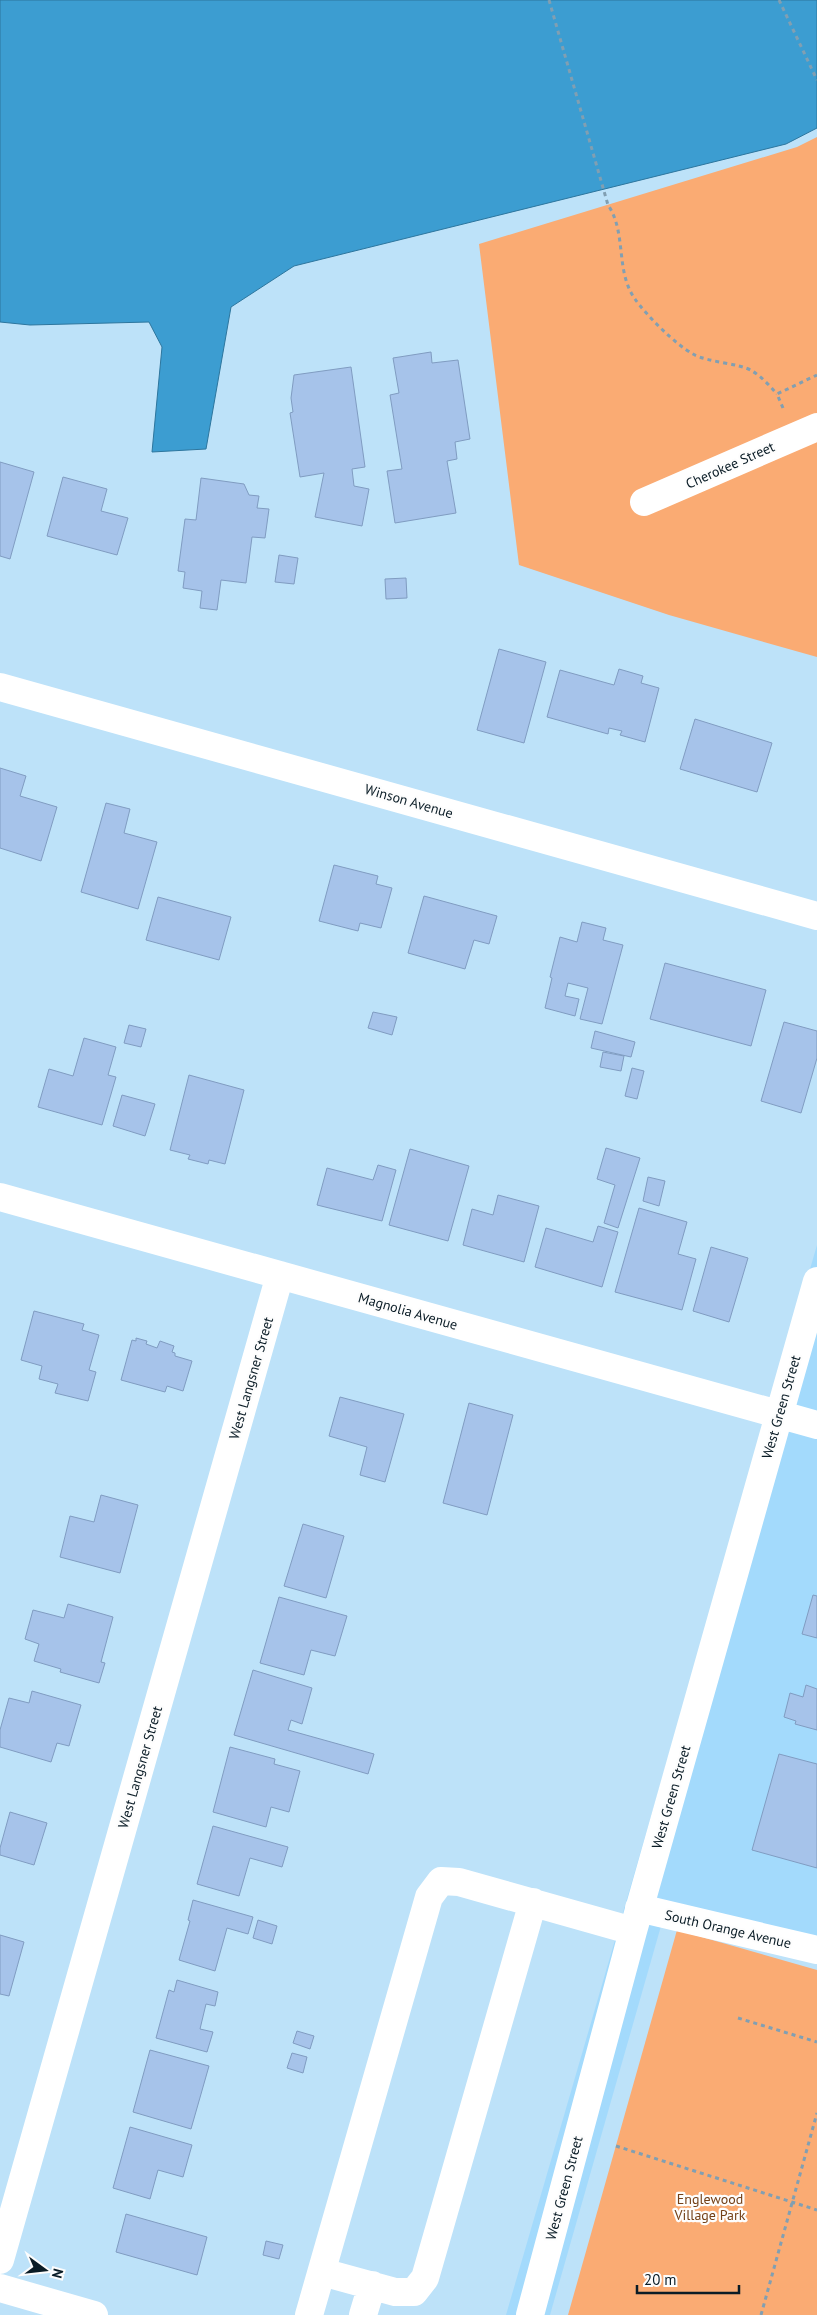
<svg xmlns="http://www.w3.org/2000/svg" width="817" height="2315" viewBox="0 0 817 2315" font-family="'PT Sans',sans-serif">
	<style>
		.built { fill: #a3dafc }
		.green { fill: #faab73 }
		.water { fill: #3c9dd1; stroke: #2d769e }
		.building { fill: #a6c3ea; stroke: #809cc1 }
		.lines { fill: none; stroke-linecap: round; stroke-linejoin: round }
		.path { stroke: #819fb2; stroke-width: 3; stroke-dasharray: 4 4; stroke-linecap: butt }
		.minor { stroke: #fff; stroke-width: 28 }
		.labels { text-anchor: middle; stroke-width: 4.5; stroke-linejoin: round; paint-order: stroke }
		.street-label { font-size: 14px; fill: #0a1c26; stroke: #fdfdfd }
		.park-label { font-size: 14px; fill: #744118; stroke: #fdfdfd }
	</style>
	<rect width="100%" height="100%" fill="#bde2f9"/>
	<path class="built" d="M817,1245V1954L661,1926L550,2315H506Z"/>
	<path class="green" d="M817,137V657L669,615L519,565L479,244L797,147Z
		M677,1930L817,1970V2315H568Z"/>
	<path class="water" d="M0,0H817V128L786,144L294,266L231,307L206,449L152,452L162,347L149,322L30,325L0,322Z"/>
	<path class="building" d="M431,352L432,363L458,360L470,439L455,442L457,459L447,461L456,513L395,523L387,471L402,469L390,395L399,393L393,358Z
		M351,367L365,467L352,469L354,486L369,489L362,526L315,517L324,473L300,477L290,413L293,412L291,398L294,375Z
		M0,462L34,472L10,559L0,556Z
		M63,477L107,489L101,511L128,518L117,555L47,536Z
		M201,478L244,484L249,495L259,496L257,508L269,509L265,538L252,537L246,583L221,580L217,610L200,608L202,591L183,588L185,572L178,571L185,519L196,520Z
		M279,555L298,558L294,584L275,582Z
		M406,578L407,598L386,599L385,579Z
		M499,649L546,662L524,743L477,730Z
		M619,669L643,676L641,683L659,688L645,742L620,735L622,731L609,728L608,734L547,717L560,670L614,685Z
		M695,719L772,743L757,792L680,769Z
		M0,768L26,776L20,796L57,807L41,861L0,848Z
		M106,803L130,809L124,833L157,842L138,909L81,892Z
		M334,865L378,876L376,884L392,888L381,928L360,923L358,931L319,921Z
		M424,896L497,916L489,944L474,940L465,969L408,953Z
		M158,897L231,917L219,960L146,940Z
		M582,922L606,928L603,940L623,945L602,1024L580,1019L588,988L568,983L565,996L579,999L575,1016L545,1008L552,978L550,977L560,937L577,942Z
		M665,963L766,990L751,1046L650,1019Z
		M373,1012L397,1017L392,1035L368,1028Z
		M784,1022L817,1031V1058L801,1113L761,1101Z
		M129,1025L146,1029L141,1047L124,1043Z
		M595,1031L635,1042L631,1057L591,1048Z
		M84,1038L116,1047L108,1075L116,1077L102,1125L38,1107L49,1069L73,1076Z
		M603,1052L624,1056L621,1071L600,1067Z
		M632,1068L644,1071L637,1099L625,1096Z
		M189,1075L244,1090L225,1164L209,1160L208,1164L188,1159L190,1155L170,1150Z
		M122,1095L155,1104L145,1136L113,1126Z
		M606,1148L640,1158L618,1228L604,1223L615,1185L597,1179Z
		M410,1149L469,1166L448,1241L389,1225Z
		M378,1165L396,1170L382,1221L317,1205L327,1168L373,1180Z
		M648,1177L665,1181L659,1206L643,1201Z
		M498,1195L539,1206L524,1262L463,1245L472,1209L493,1215Z
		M639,1208L687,1222L678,1254L696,1259L682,1310L615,1292Z
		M598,1226L618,1232L602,1287L535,1267L546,1228L593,1242Z
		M711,1247L748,1258L729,1322L693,1311Z
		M34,1311L84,1324L82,1330L99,1335L89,1370L96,1372L88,1401L55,1393L58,1384L39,1379L42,1366L21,1360Z
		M136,1338L147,1341L146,1344L157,1348L160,1341L174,1346L172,1352L175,1353V1356L192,1361L183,1391L167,1386L165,1392L121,1380L132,1340L136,1341Z
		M340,1397L404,1414L385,1482L360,1475L367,1447L329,1436Z
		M469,1403L513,1415L487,1515L443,1503Z
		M101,1495L138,1505L120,1573L60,1557L70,1516L94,1522Z
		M303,1524L344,1536L326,1598L284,1586Z
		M813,1595L817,1596V1638L802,1634Z
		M279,1597L347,1616L335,1656L311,1650L304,1675L260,1663Z
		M68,1604L113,1617L101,1662L105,1663L99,1683L60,1672L61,1669L34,1661L39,1644L25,1639L33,1610L64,1618Z
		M253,1670L312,1688L302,1724L291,1720L288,1730L374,1754L368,1774L234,1735Z
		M806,1685L817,1689V1730L795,1724L796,1721L784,1717L790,1693L803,1697Z
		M32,1691L81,1705L69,1746L57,1743L51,1762L0,1747V1730L9,1698L29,1703Z
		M230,1747L275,1759L274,1764L300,1771L289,1812L271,1807L266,1827L213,1812Z
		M779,1754L817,1764V1868L752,1850Z
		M10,1812L47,1823L34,1865L0,1855V1848Z
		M213,1826L288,1847L282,1867L250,1858L239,1896L197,1884Z
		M193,1900L253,1917L248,1934L227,1928L215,1971L179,1960L190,1921L188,1920Z
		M258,1920L277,1926L272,1944L253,1938Z
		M0,1935L24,1942L9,1996L0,1994Z
		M177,1980L218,1992L215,2006L206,2004L200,2029L213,2032L207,2052L156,2038L169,1990L174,1992Z
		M297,2031L314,2036L310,2049L293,2043Z
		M150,2050L209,2066L191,2129L133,2112Z
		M292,2053L307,2057L303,2073L287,2068Z
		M130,2127L192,2145L183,2177L158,2170L150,2199L113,2188Z
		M126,2214L207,2237L197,2275L116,2252Z
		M266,2241L283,2245L279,2259L263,2255Z"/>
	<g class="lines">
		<path class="path" d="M549,0L608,205C627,233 615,271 635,299C646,315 676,345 693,354C709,363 740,363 752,371C761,376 770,386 777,394
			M779,0L817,80
			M783,408L777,394L817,375
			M738,2018L817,2042
			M616,2146L817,2210
			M761,2315L817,2113"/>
		<path class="minor" d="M644,502L817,427
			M0,687L817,916
			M0,1197L817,1425
			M639,1908L817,1950
			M0,2260L280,1275
			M322,2272L395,2292H414L425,2278L533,1902
			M0,2288L94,2315
			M309,2315L429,1897L441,1881L459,1882L633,1931
			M363,2315L372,2285
			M530,2315L633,1931L817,1281"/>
	</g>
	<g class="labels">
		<g class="street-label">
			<text transform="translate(730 465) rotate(-24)" y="5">Cherokee Street</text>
			<text transform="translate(409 801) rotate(16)" y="5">Winson Avenue</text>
			<text transform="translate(408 1311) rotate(16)" y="5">Magnolia Avenue</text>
			<text transform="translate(251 1378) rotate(-74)" y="5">West Langsner Street</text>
			<text transform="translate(781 1407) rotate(-74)" y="5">West Green Street</text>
			<text transform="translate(140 1767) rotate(-74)" y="5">West Langsner Street</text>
			<text transform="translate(671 1797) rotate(-74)" y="5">West Green Street</text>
			<text transform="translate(728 1929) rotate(13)" y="5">South Orange Avenue</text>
			<text transform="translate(564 2188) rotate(-75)" y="5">West Green Street</text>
		</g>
		<g class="park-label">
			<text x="710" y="2204">Englewood<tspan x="710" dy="16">Village Park</tspan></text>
		</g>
	</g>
	<g transform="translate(45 2270) rotate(105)" stroke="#fdfdfd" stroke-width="4" paint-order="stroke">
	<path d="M0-4L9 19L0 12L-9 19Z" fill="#0a1c26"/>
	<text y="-8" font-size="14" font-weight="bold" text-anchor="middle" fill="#0a1c26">N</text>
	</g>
	<path d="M637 2285v8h102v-8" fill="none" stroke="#0a1c26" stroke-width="2.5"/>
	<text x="644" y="2285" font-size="15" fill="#0a1c26" stroke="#fdfdfd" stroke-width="4" paint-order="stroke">20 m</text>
</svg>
